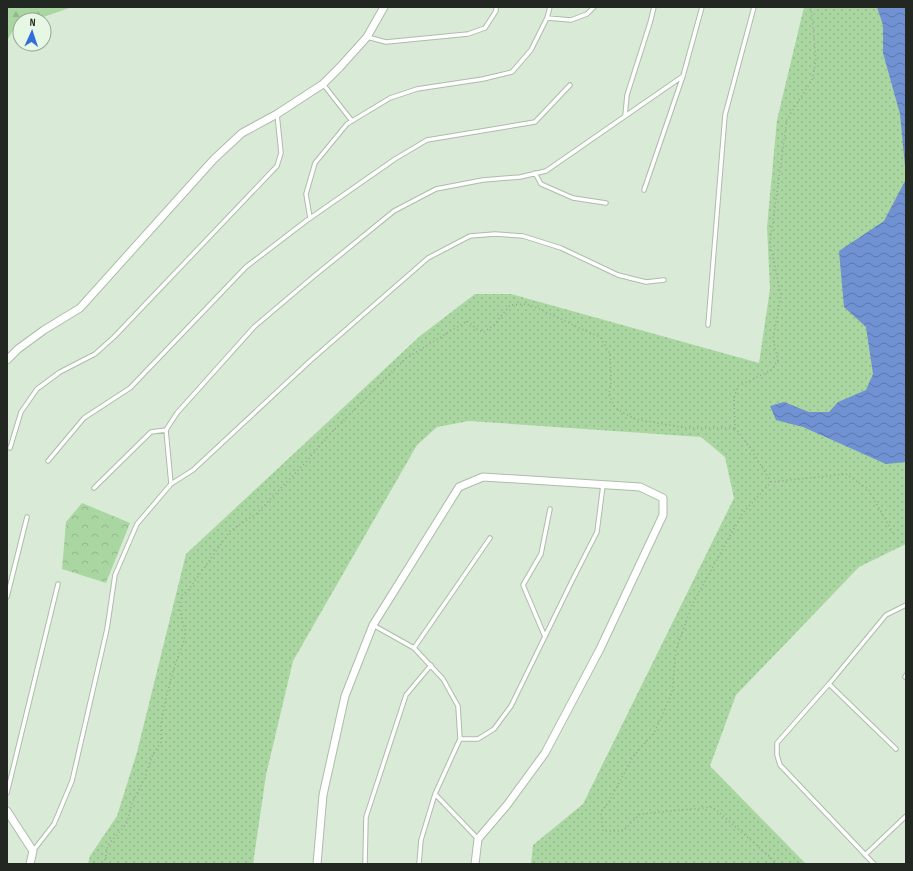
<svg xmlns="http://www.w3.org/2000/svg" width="913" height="871" viewBox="0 0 913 871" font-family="'Sofia Sans Condensed',sans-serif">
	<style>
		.grass { fill: url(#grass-dots) }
		.forest { fill: url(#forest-firs) }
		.park { fill: url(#park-crowns) }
		.water { fill: url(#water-waves) }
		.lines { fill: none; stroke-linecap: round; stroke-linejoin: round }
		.service-casing { stroke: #acbda9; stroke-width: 5.5 }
		.minor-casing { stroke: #acbda9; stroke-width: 9 }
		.path { stroke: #96a494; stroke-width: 1.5; stroke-dasharray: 1 3; stroke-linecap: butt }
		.service { stroke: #fff; stroke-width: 3.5 }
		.minor { stroke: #fff; stroke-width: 7 }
	</style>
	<defs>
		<pattern id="grass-dots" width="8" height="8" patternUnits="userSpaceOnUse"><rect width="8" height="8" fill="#aad6a2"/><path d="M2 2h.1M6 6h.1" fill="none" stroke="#92b88b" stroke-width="1.8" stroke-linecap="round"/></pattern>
		<pattern id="forest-firs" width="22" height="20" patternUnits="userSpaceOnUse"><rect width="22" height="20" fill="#aad6a2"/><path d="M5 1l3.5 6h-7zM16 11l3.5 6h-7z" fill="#92b88b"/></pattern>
		<pattern id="park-crowns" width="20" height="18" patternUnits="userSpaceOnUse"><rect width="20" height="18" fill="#aad6a2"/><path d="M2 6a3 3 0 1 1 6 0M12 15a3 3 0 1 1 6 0" fill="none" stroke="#92b88b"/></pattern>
		<pattern id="water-waves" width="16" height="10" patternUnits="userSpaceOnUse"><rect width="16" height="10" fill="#7092d2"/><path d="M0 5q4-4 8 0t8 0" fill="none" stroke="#5c77aa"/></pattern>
	</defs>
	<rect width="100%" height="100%" fill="#d9ebd6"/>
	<path class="grass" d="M804,7H906V544L859,567L736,695L710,766L806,864H531L533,845L583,804L734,498L725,457L701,437L469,421L437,427L417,445L293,661L266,775L253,864H88L90,856L117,816L137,752L186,554L420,336L475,294H511L759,363L770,289L767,227L777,120Z"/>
	<path class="forest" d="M7,7H72L35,20H20V25L15,27L7,41Z"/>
	<path class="park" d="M82,503L130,523L106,583L62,569L66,522Z"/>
	<path class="water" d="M877,7H906V177L900,114L883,53V25Z
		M906,179V462L886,464L803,427L776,420L770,406L784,402L809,412H829L838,402L866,390L873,374L866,327L844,307L839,251L884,221Z"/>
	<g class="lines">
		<g class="service-casing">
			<path id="service" d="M547,18L571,20L587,14L594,7
				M367,37L386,42L468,34L485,28L496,11V7
				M323,84L352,121
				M625,116L627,95L650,23L654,7
				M535,173L541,184L573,198L606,203
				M644,190L683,76L702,7
				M310,218L306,194L315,163L347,124L390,98L417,89L483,79L512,72L531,50L547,18L550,7
				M708,325L725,115L754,7
				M10,448L21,412L37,389L60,372L95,354L114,337L277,166L281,153L277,114
				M48,461L84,418L130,388L246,267L306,221L395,159L427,140L535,122L570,85
				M171,484L166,430L177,413L254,327L313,277L394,211L436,189L483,180L520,177L546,171L683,76
				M94,488L151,432L166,430
				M7,597L27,517
				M373,625L414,648L443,679L458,706L460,739L435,794L421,840L419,864
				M545,637L523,585L541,554L550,509
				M414,648L490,538
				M905,677L906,675
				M829,684L896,749
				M460,739H478L494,729L511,706L573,579L597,532L603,485
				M7,793L58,584
				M435,794L478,839
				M33,851L54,824L72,781L107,629L115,575L137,524L171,484L193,470L310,361L428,258L470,236L495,234L523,236L561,248L618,275L646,282L664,280
				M865,855L906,816
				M365,864L366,817L406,695L431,665
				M874,864L780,765L777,755V743L829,684L886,615L906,605"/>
		</g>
		<g class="minor-casing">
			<path id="minor" d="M7,360L18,349L44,330L80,308L214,159L242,133L277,114L323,84L340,67L367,37L384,7
				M7,811L33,851L30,864
				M317,864L323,795L345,696L373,625L459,487L483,477L640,487L663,498V515L600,649L545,753L507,805L478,839L475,864"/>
		</g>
		<path class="path" d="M771,482L751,449L735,428L734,398L738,386L772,370L778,360L773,339L781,295L770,243L787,119L812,80L816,60L811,7
			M104,864L108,845L127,823L132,803L144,780L153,754L161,742V724L165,702L174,668L184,641L185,630L180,612L181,596L190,588L197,578L230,531L256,514L307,461L328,436L405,359L467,321L478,330L484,332L494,325L510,305L527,304L544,311L584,330L600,337L610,354L611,381L609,395L615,408L635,419L686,428H735
			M778,864L713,807L640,814L623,831H603L601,812L610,800L632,758L655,731L672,693L676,650L692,605L742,514L771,482L846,474L868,489L893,533"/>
		<use href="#service" class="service"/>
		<use href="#minor" class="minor"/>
	</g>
	<rect width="913" height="871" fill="none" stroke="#222821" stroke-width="16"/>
	<g transform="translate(32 32) rotate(3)"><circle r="19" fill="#e6f8e3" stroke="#98a595"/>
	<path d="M0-3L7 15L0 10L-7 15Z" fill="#366ddc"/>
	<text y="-6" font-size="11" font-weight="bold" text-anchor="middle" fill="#222821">N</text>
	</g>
</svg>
